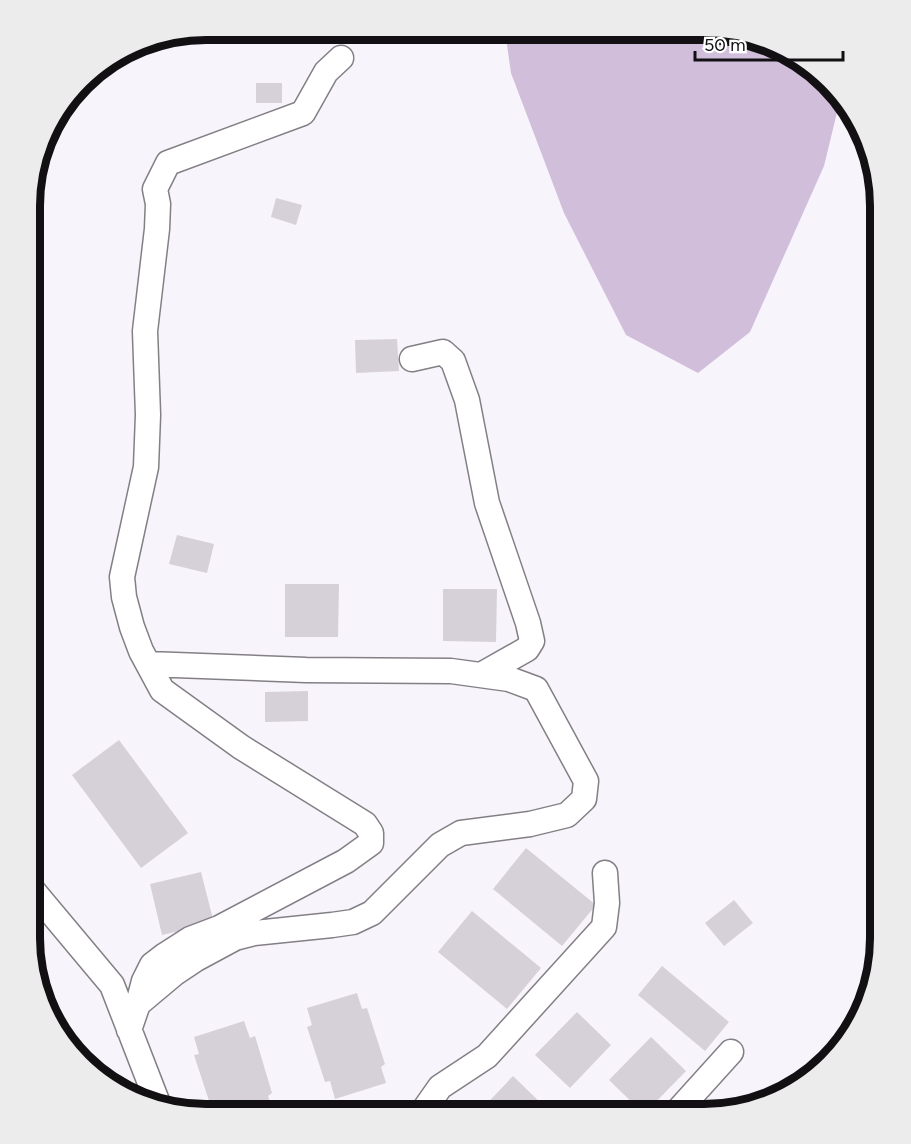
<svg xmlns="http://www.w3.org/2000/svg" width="911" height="1144" viewBox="0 0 911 1144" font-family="Figtree,sans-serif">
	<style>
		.forest { fill: #d1bedb }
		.building { fill: #d6d1d8 }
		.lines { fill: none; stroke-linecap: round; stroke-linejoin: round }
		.minor-casing { stroke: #837f85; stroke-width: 27 }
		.minor { stroke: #fff; stroke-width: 24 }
		.rim { fill: none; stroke: #121012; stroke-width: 8 }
	</style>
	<rect width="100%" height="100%" fill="#f8f4fb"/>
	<path class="forest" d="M505,31L728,32L803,60L840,100L824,166L750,332L698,373L626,335L564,213L511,73Z"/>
	<path class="building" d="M256,83H282V103H256Z
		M276,198L302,205L296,225L271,217Z
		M397,339L399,371L356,373L355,340Z
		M177,535L214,544L207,573L169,564Z
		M285,584H339L338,637H285Z
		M443,589H497L496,642L443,641Z
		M308,691V721L265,722V692Z
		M119,740L188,833L141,868L72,775Z
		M526,848L596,905L562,946L493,889Z
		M201,872L214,923L162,935L150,884Z
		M734,900L753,923L724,946L705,923Z
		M472,911L541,968L507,1009L438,952Z
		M662,966L729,1022L705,1051L638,995Z
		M357,993L362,1009L367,1008L385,1064L381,1067L386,1083L335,1099L330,1081L325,1082L307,1027L312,1025L307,1008Z
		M577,1012L611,1045L570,1088L535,1055Z
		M244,1021L250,1038L255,1036L272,1093L268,1096L273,1111L265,1114H218L217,1109L212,1110L194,1055L199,1054L194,1037Z
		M651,1037L686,1071L644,1114L609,1080Z
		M513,1076L548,1110L544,1114H477Z"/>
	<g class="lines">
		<g class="minor-casing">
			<path id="minor" d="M412,359L443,352L453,361L467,400L487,503L528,623L532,641L527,649L481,675
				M30,887L112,985L157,1101
				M138,1004L175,973L196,959L235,938L254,933L332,925L353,922L372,913L440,845L461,833L530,824L567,815L584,799L586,781L536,689L509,679L451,671L306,670L148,664
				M129,1030L138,1004L144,981L152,965L165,955L190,939L219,928L346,861L371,843V833L365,824L241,747L162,690L141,651L132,627L124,597L122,577L146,467L148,415L145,331L157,229L158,204L155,189L168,163L303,113L326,72L341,58
				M427,1114L426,1107L440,1087L487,1056L604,927L607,903L605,873
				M675,1114L731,1052"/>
		</g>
		<use href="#minor" class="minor"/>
	</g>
	<path d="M0 0H911V1144H0ZM206 40H704A166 166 0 0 1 870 206V938A166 166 0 0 1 704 1104H206A166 166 0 0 1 40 938V206A166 166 0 0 1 206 40Z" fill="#ececec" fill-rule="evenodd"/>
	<path class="rim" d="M206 40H704A166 166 0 0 1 870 206V938A166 166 0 0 1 704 1104H206A166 166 0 0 1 40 938V206A166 166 0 0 1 206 40Z"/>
	<path d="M695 51v9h148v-9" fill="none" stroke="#121012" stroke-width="3"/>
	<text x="704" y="51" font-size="18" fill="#121012" stroke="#ffffff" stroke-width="4.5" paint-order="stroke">50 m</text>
</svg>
